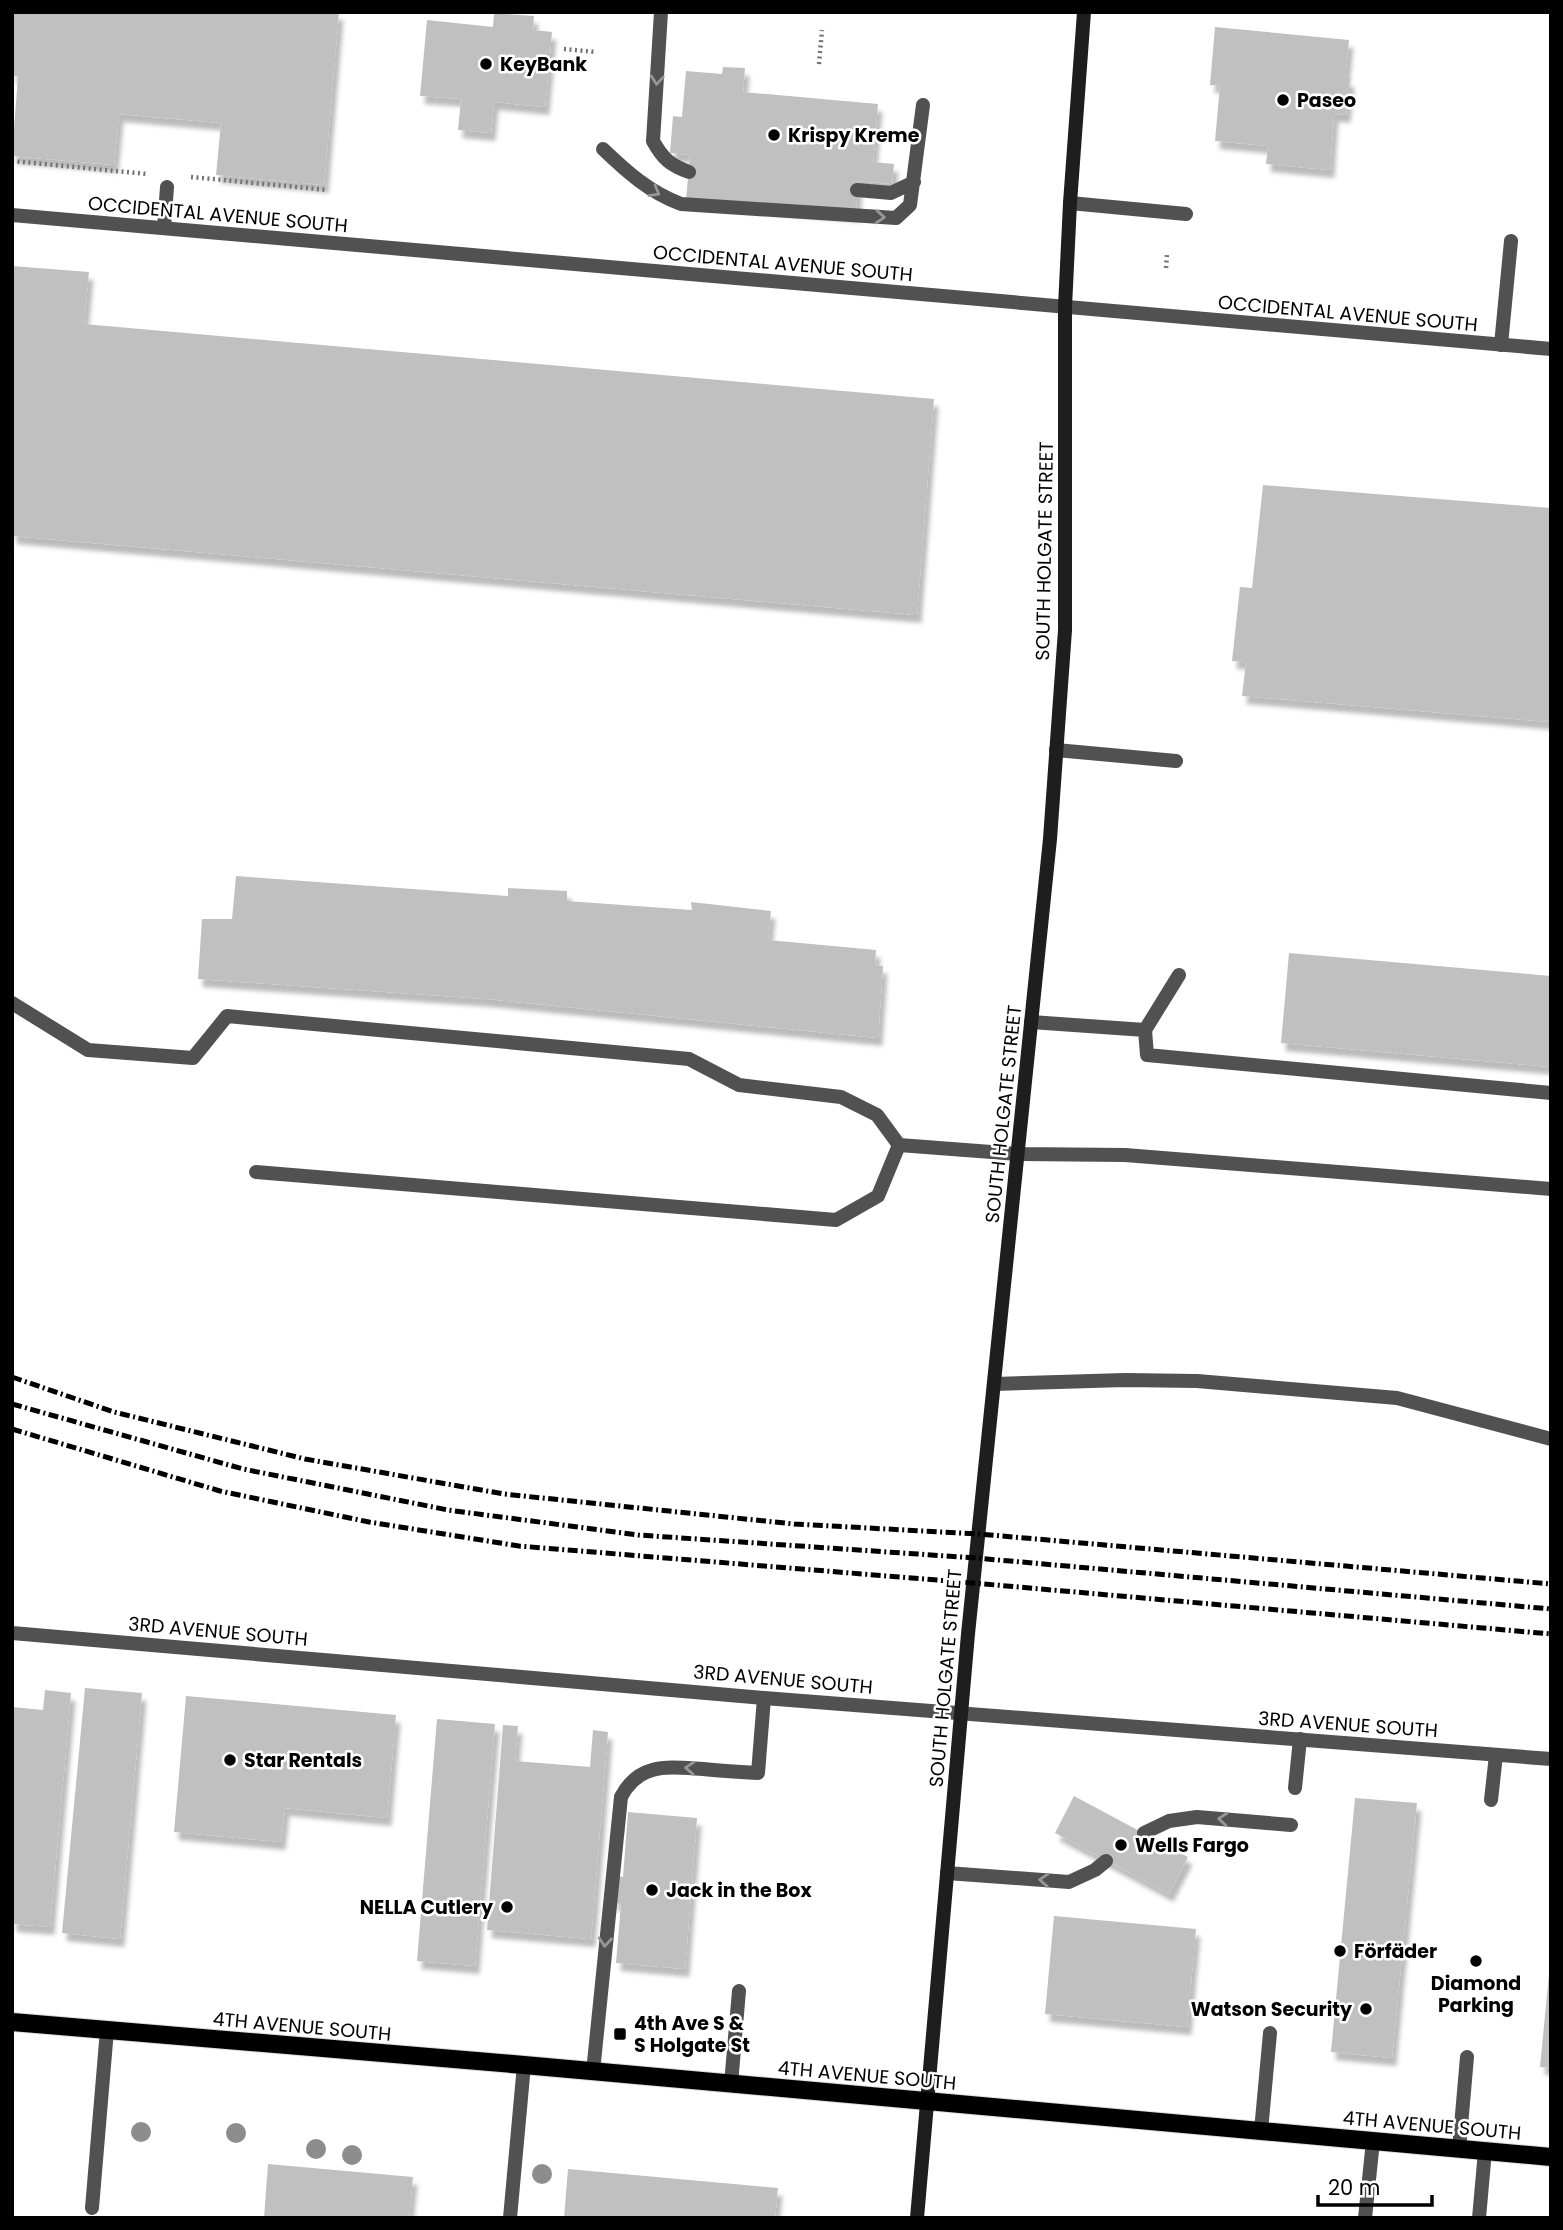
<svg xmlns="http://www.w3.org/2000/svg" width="1563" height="2230" viewBox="0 0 1563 2230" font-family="Poppins,sans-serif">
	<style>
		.building { fill: #c0c0c0; filter: url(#shadow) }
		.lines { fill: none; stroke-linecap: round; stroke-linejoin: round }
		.primary-casing { stroke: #dbdbdb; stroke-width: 20 }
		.path { stroke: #737373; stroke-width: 4.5; stroke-dasharray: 2 3.5; stroke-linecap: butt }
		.service { stroke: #515151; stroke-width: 14 }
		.minor { stroke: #515151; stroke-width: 14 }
		.secondary { stroke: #1e1e1e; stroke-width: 14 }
		.primary { stroke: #000; stroke-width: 18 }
		.rail { stroke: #000; stroke-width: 5; stroke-dasharray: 10 3.5 2 3.5; stroke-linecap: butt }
		.tree { fill: #8d8d8d }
		.oneway { stroke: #979797 }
		.poi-dot { fill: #000; stroke: #fff; stroke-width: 2.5 }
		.labels { text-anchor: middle; stroke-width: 5; stroke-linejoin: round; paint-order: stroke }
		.poi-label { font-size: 19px; font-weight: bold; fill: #000; stroke: #fff; text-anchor: start }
		.street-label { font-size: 19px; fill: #000; stroke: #fff }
	</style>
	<defs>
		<filter id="shadow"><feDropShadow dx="4.5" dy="8" stdDeviation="2" flood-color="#0004"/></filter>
	</defs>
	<rect width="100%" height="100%" fill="#fff"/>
	<path class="building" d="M12,12H339L324,185L216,175L221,123L119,114L114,165L12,156L18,76H12Z
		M494,13L534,16L533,30L552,32L545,107L494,102L491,133L458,130L461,99L420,96L427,20L493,27Z
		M1215,27L1349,40L1345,79H1350L1346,115L1334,114L1330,170L1266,164L1268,146L1215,141L1220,85H1210Z
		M723,67L745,68L743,92L878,104L873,162L894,164L892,184L858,181L856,214L686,200L690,155L670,153L673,116L682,117L686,71L722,74Z
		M12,266L89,272L84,324L934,399L917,615L12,536Z
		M1263,485L1551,508V722L1242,696L1246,662L1232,661L1240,587L1252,588Z
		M236,876L508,896V888L567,891V901L692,910L691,902L771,911L768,940L876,950L875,965L883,966L878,1038L487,999L198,979L202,919H232Z
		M1289,953L1551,976V1067L1281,1043Z
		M85,1688L142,1693L120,1939L62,1933Z
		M45,1690L71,1693L50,1927L12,1924V1707L43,1710Z
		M186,1696L396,1715L387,1818L285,1808L281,1842L174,1832Z
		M437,1719L495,1724L475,1966L417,1961Z
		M503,1725L518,1726L515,1761L590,1767L593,1730L608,1732L591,1939L487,1930Z
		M1074,1796L1188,1857L1169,1894L1055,1833Z
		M1355,1798L1417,1803L1392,2058L1331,2052Z
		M628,1812L697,1818L685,1969L616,1963L621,1904L613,1903L615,1876L623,1877Z
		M1054,1916L1196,1929L1187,2027L1045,2014Z
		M1549,1974H1551V2068L1540,2067Z
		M268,2164L413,2177L409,2218H264Z
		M568,2169L778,2188L775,2218H564Z"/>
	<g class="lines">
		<g class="primary-casing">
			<path id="primary" d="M12,2022L524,2065L1551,2157"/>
		</g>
		<path class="path" d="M564,49L595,52
			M819,64L822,30
			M12,161L147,174
			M191,177L328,190
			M1166,268L1167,253"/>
		<path class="service" d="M661,12L653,141C663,159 670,165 689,172
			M603,149C627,172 649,192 681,204L896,218L910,205L923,105
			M857,190L891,193L914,182
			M1070,203L1186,214
			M164,228L167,187
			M1501,345L1511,241
			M1056,750L1176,761
			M12,1003L88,1050L193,1058L227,1016L689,1059L739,1085L841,1097L877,1115L899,1145
			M1031,1022L1145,1030L1179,975
			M1145,1030L1147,1055L1551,1093
			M256,1172L836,1220L878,1196L899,1145L1018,1154L1125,1155L1551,1189
			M994,1384L1125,1380L1197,1381L1397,1398L1551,1439
			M1295,1788L1300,1739
			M1491,1800L1496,1755
			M1144,1833L1169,1821L1197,1817L1291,1825
			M947,1873L1069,1882L1095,1870L1106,1861
			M593,2072L621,1797C639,1762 668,1767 703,1769C721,1771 739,1772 758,1773L764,1698
			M731,2084L739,1991
			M1261,2131L1270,2033
			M1459,2149L1467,2057
			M92,2208L107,2030
			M510,2218L524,2065
			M1365,2218L1373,2141
			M1479,2218L1485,2151"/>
		<path class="minor" d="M12,215L1551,349
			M12,1633L764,1698L1551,1759"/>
		<path class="secondary" d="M917,2218L968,1634L1050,839L1065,630V307L1070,203L1084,12"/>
		<use href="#primary" class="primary"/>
		<path class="rail" d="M12,1377L114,1412L305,1459L504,1494L794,1524L979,1534L1551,1584
			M12,1404L243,1469L448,1510L638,1535L976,1558L1551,1609
			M12,1429L220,1491L369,1522L519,1546L973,1583L1551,1634"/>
	</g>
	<g class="tree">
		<circle cx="141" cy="2132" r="10"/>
		<circle cx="236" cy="2133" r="10"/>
		<circle cx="316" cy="2149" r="10"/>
		<circle cx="352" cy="2155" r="10"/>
		<circle cx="542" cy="2174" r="10"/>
	</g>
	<defs><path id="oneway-chevron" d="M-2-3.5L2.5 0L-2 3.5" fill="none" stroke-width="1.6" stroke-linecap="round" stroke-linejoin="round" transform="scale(1.75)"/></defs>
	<g class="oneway">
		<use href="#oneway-chevron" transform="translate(657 80) rotate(94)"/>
		<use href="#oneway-chevron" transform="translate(655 192) rotate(30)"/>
		<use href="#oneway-chevron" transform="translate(880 217) rotate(4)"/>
		<use href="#oneway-chevron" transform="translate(690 1768) rotate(-176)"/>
		<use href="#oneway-chevron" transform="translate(1223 1819) rotate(-175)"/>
		<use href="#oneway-chevron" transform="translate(1044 1880) rotate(-176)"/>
		<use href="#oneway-chevron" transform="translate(605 1942) rotate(95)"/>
	</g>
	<g class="poi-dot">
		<circle cx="486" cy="64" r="7"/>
		<circle cx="1283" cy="100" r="7"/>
		<circle cx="774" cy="135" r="7"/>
		<circle cx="230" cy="1760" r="7"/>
		<circle cx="1121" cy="1845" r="7"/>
		<circle cx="652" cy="1890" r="7"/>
		<circle cx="507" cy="1907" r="7"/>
		<circle cx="1340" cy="1951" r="7"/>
		<circle cx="1476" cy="1961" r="7"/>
		<circle cx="1366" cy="2009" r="7"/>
		<rect x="613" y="2027" width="14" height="14" rx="3.5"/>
	</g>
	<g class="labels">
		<g class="poi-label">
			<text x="500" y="71">KeyBank</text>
			<text x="1297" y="107">Paseo</text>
			<text x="788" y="142">Krispy Kreme</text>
			<text x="244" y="1767">Star Rentals</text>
			<text x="1135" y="1852">Wells Fargo</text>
			<text x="666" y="1897">Jack in the Box</text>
			<text x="493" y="1914" text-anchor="end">NELLA Cutlery</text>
			<text x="1354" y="1958">Förfäder</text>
			<text x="1476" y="1990" text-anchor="middle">Diamond<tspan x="1476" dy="22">Parking</tspan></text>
			<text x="1352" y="2016" text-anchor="end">Watson Security</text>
			<text x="634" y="2030">4th Ave S &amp;<tspan x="634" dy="22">S Holgate St</tspan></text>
		</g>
		<g class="street-label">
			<text transform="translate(218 214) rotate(5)" y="7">OCCIDENTAL AVENUE SOUTH</text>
			<text transform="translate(783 263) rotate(5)" y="7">OCCIDENTAL AVENUE SOUTH</text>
			<text transform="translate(1348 313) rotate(5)" y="7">OCCIDENTAL AVENUE SOUTH</text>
			<text transform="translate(1044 551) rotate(-89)" y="7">SOUTH HOLGATE STREET</text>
			<text transform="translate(1003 1114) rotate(-84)" y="7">SOUTH HOLGATE STREET</text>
			<text transform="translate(218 1631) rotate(5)" y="7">3RD AVENUE SOUTH</text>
			<text transform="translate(945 1678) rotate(-85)" y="7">SOUTH HOLGATE STREET</text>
			<text transform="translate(783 1679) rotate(5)" y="7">3RD AVENUE SOUTH</text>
			<text transform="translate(1348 1724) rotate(4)" y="7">3RD AVENUE SOUTH</text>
			<text transform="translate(302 2026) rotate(5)" y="7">4TH AVENUE SOUTH</text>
			<text transform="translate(867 2075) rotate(5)" y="7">4TH AVENUE SOUTH</text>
			<text transform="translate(1432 2125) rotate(5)" y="7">4TH AVENUE SOUTH</text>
		</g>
	</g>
	<rect width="1563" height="2230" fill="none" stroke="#000000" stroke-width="28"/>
	<path d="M1318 2195v10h114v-10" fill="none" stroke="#000000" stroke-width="3.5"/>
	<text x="1328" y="2195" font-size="21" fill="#000000" stroke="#ffffff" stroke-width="5" paint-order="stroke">20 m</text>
</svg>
